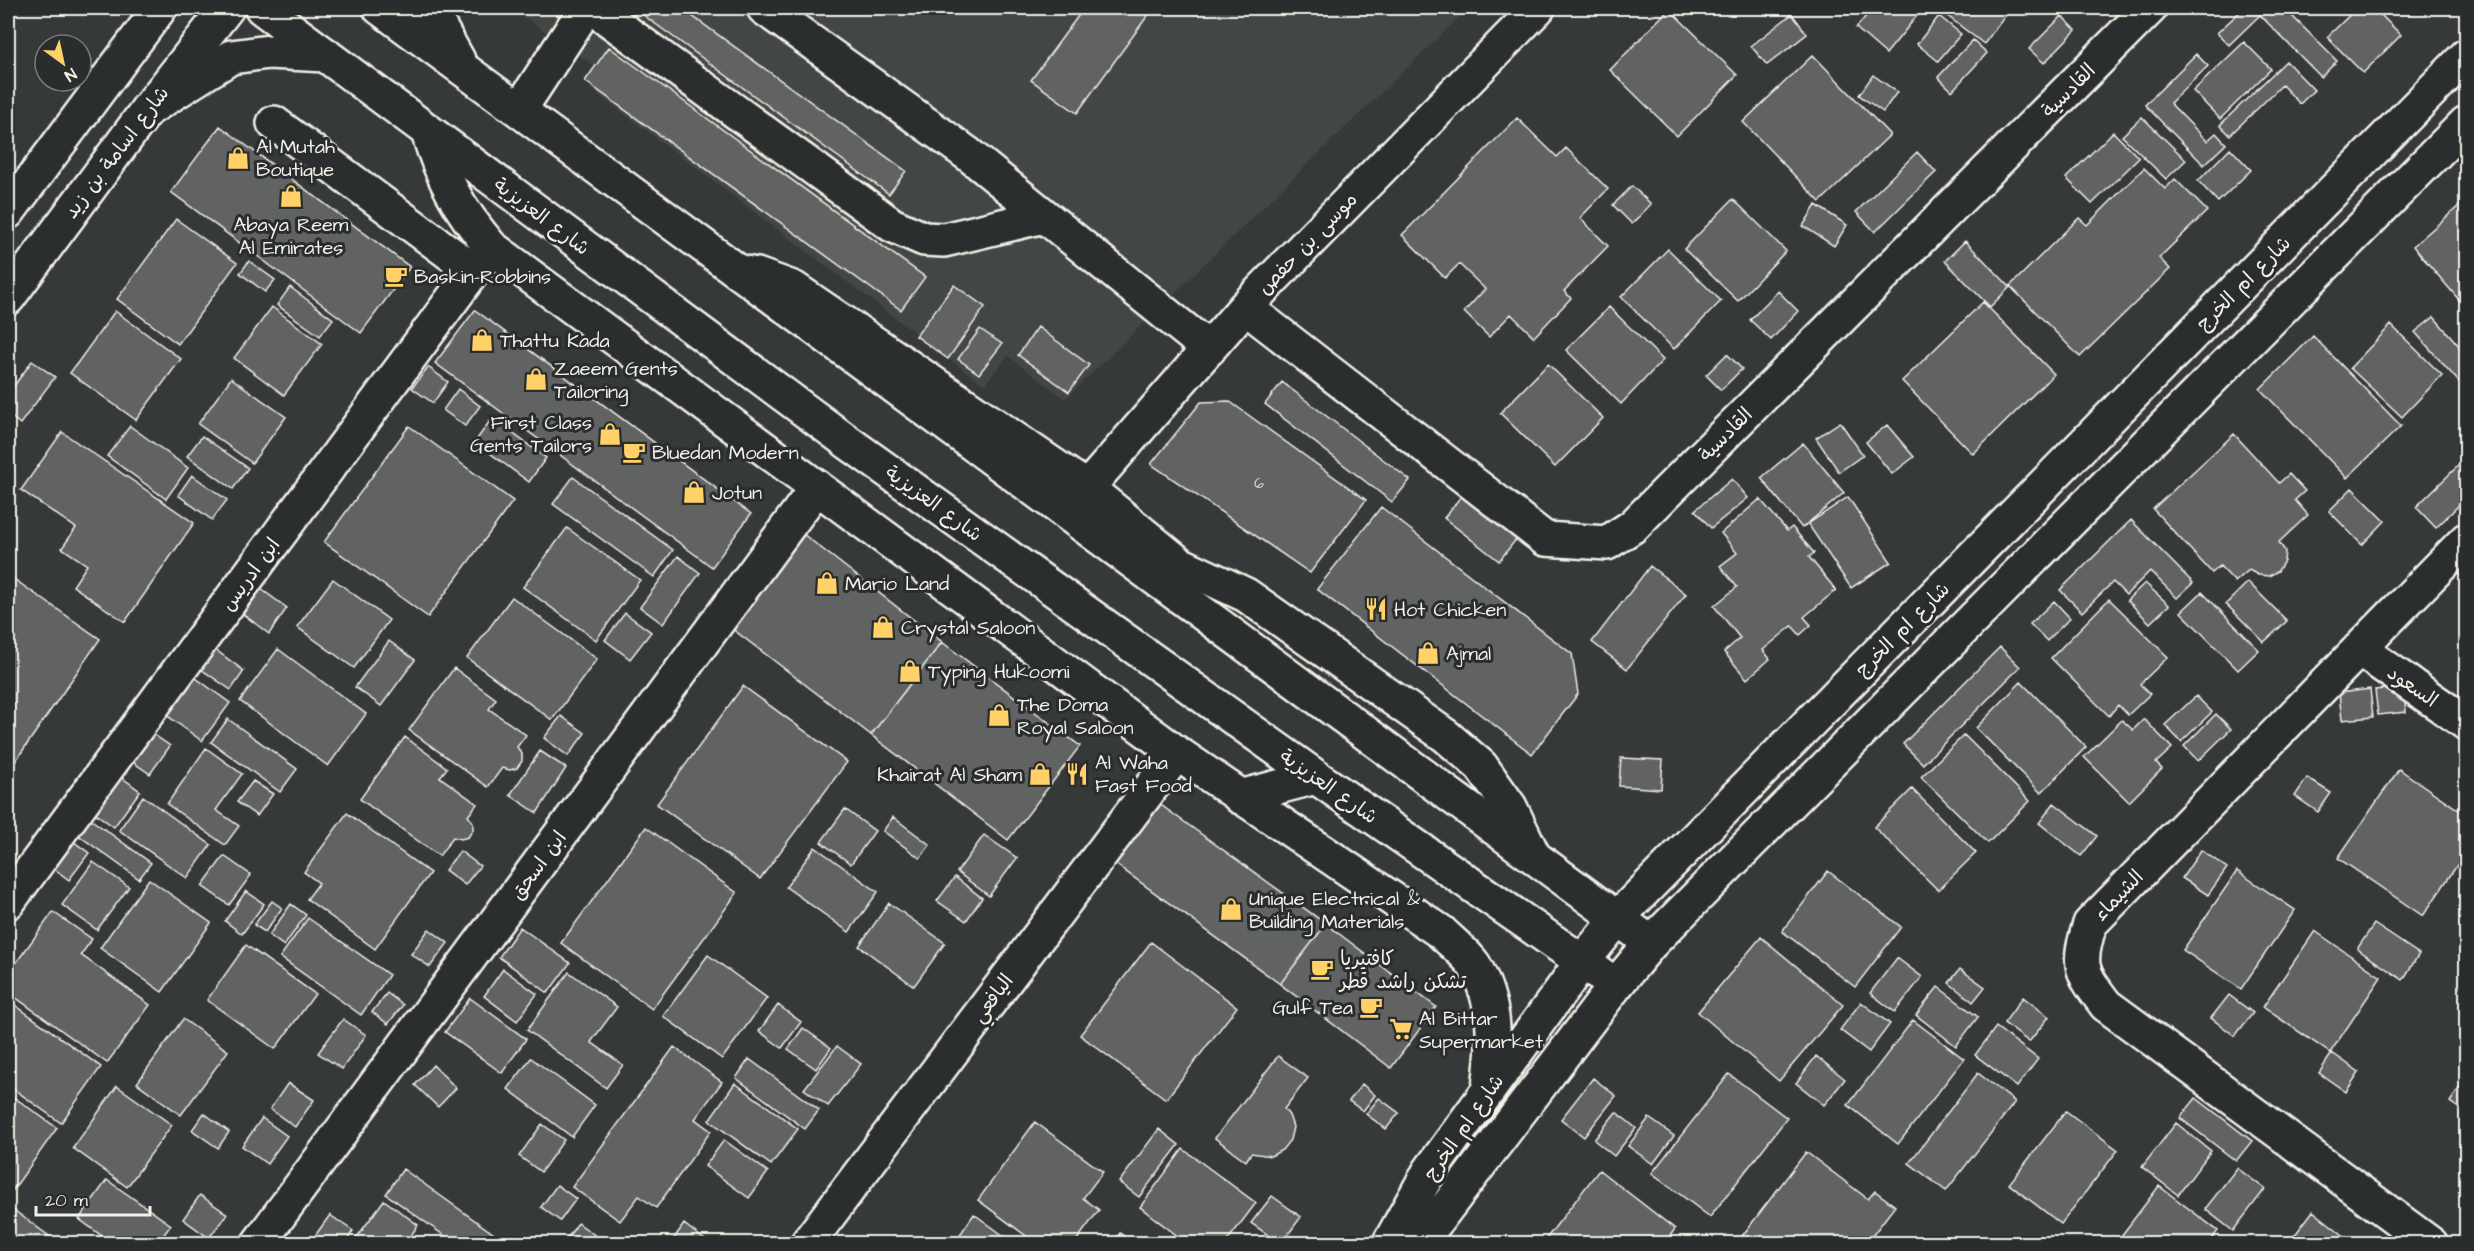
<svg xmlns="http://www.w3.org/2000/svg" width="2474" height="1251" viewBox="0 0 2474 1251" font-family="'Architects Daughter','Playpen Sans Arabic',sans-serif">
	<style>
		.built { fill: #434645 }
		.building { fill: #616362; stroke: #f4f1e8; stroke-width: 1.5 }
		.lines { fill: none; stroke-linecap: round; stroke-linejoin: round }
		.minor-casing { stroke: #f4f1e8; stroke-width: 38 }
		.major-casing { stroke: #f4f1e8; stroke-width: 38 }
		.minor { stroke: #2a2d2e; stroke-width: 33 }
		.major { stroke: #2a2d2e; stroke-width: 33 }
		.labels { text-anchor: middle; stroke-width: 6; stroke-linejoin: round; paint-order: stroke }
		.number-label { font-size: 16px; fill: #cfcec6 }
		.street-label { font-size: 20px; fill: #f4f1e8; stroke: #2a2d2e }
		.poi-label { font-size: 20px; fill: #f4f1e8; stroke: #2a2d2e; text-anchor: start }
	</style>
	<rect width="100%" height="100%" fill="#363939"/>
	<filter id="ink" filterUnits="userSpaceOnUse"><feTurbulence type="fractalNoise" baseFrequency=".0167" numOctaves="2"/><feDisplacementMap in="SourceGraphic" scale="12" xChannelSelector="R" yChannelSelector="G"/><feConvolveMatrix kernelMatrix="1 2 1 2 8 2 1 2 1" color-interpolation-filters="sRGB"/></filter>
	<g filter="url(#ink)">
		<path class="built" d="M511,8H1469L1065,399L1008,356L984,385L590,88L600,70Z"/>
		<path class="building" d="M636,8H681L906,171L889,194L635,9Z
			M1084,8H1146L1151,11L1077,113L1031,80Z
			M1873,8H1915L1920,12L1886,54L1856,28Z
			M1937,8H2011L1984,44Z
			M2244,8H2284L2337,61L2321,77L2260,15L2229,45L2217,33Z
			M2357,8H2374L2401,35L2363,73L2327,37Z
			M1669,9L1737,75L1677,136L1610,70Z
			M1792,14L1807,34L1767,65L1751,46Z
			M1939,16L1961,34L1938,61L1917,44Z
			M2062,16L2076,30L2044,63L2029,49Z
			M1973,40L1987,53L1952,91L1938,77Z
			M2244,42L2271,69L2220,119L2193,91Z
			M609,47L925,277L901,310L585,81Z
			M2196,54L2208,66L2170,103L2207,141L2216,133L2226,144L2204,165L2145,105Z
			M1813,55L1890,135L1820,202L1743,122Z
			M2286,61L2314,90L2300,104L2282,85L2230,135L2220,125Z
			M1873,75L1897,92L1883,112L1859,95Z
			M2142,117L2186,160L2166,179L2122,136Z
			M1517,118L1557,157L1566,148L1608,189L1580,218L1608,246L1564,291L1571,298L1534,337L1511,314L1489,337L1464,312L1485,289L1459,264L1445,278L1402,235Z
			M220,126L410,267L361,333L171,192Z
			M2113,132L2139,158L2092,204L2066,178Z
			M2230,148L2251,170L2218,202L2198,181Z
			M1917,152L1936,172L1875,232L1856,212Z
			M2144,168L2165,189L2175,179L2207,211L2159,258L2170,269L2080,357L2010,286L2079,218L2087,225Z
			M1632,186L1651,204L1632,224L1613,205Z
			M1733,199L1786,251L1738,301L1684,249Z
			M2466,200V308L2413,246Z
			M1816,205L1847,225L1834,246L1803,226Z
			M176,219L237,263L178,344L117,299Z
			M1965,241L2010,287L1990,307L1945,261Z
			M1668,249L1721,301L1674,349L1621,297Z
			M249,261L275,280L265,292L240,273Z
			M954,285L985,307L948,359L916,336Z
			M290,287L333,319L320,336L277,305Z
			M1778,291L1798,311L1771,340L1750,320Z
			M1983,302L2054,374L1973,454L1902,381Z
			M272,307L322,344L284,395L234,358Z
			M1609,307L1663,360L1621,404L1566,350Z
			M475,310L751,514L712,567L435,363Z
			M115,311L181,359L136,420L70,373Z
			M2434,317L2466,354V390L2415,332Z
			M2391,325L2442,375L2402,417L2350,368Z
			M1038,327L1089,365L1069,392L1018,355Z
			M980,329L1002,344L979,374L958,359Z
			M2313,336L2401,426L2347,478L2260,389Z
			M1727,354L1742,369L1721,390L1706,375Z
			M32,361L55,377L20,424L8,414V394Z
			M1548,364L1603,418L1555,467L1500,413Z
			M428,367L448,382L433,403L412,388Z
			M231,378L286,417L252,463L198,424Z
			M1282,382L1410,480L1392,502L1265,404Z
			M458,389L480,406L465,426L443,410Z
			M1229,401L1366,500L1310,573L1151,464L1201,402Z
			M492,418L546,458L529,482L475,442Z
			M1840,422L1863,455L1839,472L1816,438Z
			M1887,425L1914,457L1892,474L1866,442Z
			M130,426L188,468L166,499L107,456Z
			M409,426L513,501L428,617L324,542Z
			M62,432L194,523L125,622L73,586L87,565L62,548L76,528L21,490Z
			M2234,434L2279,483L2289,474L2305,491L2295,500L2308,515L2279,542L2285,551L2284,561L2278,571L2269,576L2258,575L2249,570L2235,582L2220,566L2212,573L2153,509Z
			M202,436L248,468L233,489L187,456Z
			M1803,443L1844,493L1802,528L1761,478Z
			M2466,458V498L2436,528L2416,507Z
			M192,475L227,500L212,520L178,495Z
			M573,477L673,550L654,577L553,504Z
			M1732,479L1748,498L1711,528L1695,510Z
			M2352,488L2385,521L2362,545L2329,511Z
			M1462,495L1518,537L1499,561L1444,518Z
			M1848,497L1891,562L1851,588L1808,524Z
			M1760,499L1787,531L1792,527L1814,553L1809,557L1836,590L1804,617L1811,625L1800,635L1792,626L1763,650L1770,659L1747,679L1724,652L1740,638L1714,606L1737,587L1720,566L1737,553L1721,533Z
			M1381,507L1572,654L1578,694L1532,754L1317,589Z
			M2131,520L2193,583L2177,598L2150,571L2126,595L2113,582L2082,612L2060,590Z
			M567,528L640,580L596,640L523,587Z
			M803,534L942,642L871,735L730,627Z
			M678,556L700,573L663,624L640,607Z
			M1650,566L1686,594L1627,669L1592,642Z
			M8,575L100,639L12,766L8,762Z
			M333,579L389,620L354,668L297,627Z
			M2248,582L2287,621L2264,642L2226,604Z
			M2145,583L2169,605L2150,623L2127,600Z
			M261,589L287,608L269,634L243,614Z
			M2202,592L2259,650L2238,670L2181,612Z
			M512,597L597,659L552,720L467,658Z
			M2109,599L2168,657L2140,684L2150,694L2128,715L2118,705L2109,716L2051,658Z
			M2054,601L2070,618L2047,641L2030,624Z
			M625,613L651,632L630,659L605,640Z
			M389,641L415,660L381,706L355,687Z
			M942,642L1080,746L1008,840L871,735Z
			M2000,647L2020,667L1923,764L1903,744Z
			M213,648L244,671L231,690L198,667Z
			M278,649L366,714L328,766L240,701Z
			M454,668L496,699L489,709L526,735L517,747L522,754V761L517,768L510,770L502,768L488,787L409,730Z
			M189,673L230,703L202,741L161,711Z
			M2021,682L2086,747L2041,793L1976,728Z
			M743,686L847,762L760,879L657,804Z
			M2403,687L2406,712L2378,715L2375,690Z
			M2370,689L2373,717L2342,720L2339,693Z
			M2196,696L2212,712L2181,742L2165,725Z
			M2216,714L2231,729L2198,761L2184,746Z
			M561,716L585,733L568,756L544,738Z
			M228,719L297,769L280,792L211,742Z
			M2144,719L2172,748L2156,763L2162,769L2129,802L2084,757L2122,720L2133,730Z
			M150,732L170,746L150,774L130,760Z
			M1964,735L2030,801L1988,843L1921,777Z
			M405,737L447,768L440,777L477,804L468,816L473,822V830L468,837L461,839L453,837L439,856L360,799Z
			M206,748L242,774L216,810L239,826L225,845L167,804Z
			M540,751L566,768L537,813L510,795Z
			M1621,758L1663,760L1661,789L1619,786Z
			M2399,769L2466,815V852L2423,916L2338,858Z
			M117,774L140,791L114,827L91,810Z
			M2307,778L2331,793L2318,812L2295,796Z
			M253,781L273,794L257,816L237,802Z
			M1912,789L1976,853L1938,890L1874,827Z
			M143,796L211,845L187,878L119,830Z
			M1158,803L1326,924L1280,984L1114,863Z
			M2054,803L2097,836L2081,856L2039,823Z
			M845,809L875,831L851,864L821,842Z
			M347,813L430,873L375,949L307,899L319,883L304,872Z
			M86,816L151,863L139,879L74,832Z
			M893,817L930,845L920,858L883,831Z
			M646,827L737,893L652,1009L561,943Z
			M63,834L89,853L69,880L44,861Z
			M984,835L1017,858L989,896L957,872Z
			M815,847L878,892L849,932L786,887Z
			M2201,850L2227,868L2208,895L2182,878Z
			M460,851L480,866L465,885L445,870Z
			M224,856L251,875L229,905L202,886Z
			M93,862L129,887L97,930L62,905Z
			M1828,871L1901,927L1855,987L1782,931Z
			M2237,871L2295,910L2241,989L2183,950Z
			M955,877L982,898L966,921L937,901Z
			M149,879L211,923L162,992L100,948Z
			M246,891L264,904L242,934L225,921Z
			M272,901L282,908L265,932L254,925Z
			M889,903L945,943L914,986L859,946Z
			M291,904L306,915L284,946L269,935Z
			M53,912L92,939L81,955L150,1005L107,1063L8,992V974Z
			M308,918L389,975L361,1015L280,957Z
			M1326,924L1436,1007L1391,1068L1280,984Z
			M2374,924L2419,954L2403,980L2357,949Z
			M520,927L570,963L548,993L499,957Z
			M429,929L448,943L430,967L411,954Z
			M2315,931L2381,977L2330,1053L2263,1007Z
			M1761,937L1843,1005L1779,1081L1698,1012Z
			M1151,942L1237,1007L1166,1099L1080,1035Z
			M246,945L315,994L275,1049L207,1000Z
			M708,955L767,998L722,1059L663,1016Z
			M1897,958L1922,977L1895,1012L1870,993Z
			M503,969L537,994L517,1021L484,996Z
			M1960,969L1985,987L1973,1002L1949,983Z
			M569,972L617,1007L591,1042L623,1065L606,1088L527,1030Z
			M1938,987L1978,1017L1956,1046L1916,1015Z
			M387,993L403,1005L388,1024L372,1012Z
			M2229,995L2253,1013L2235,1036L2211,1018Z
			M2023,997L2049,1017L2029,1042L2004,1023Z
			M470,998L526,1039L502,1073L445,1032Z
			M8,1000L101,1067L61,1123L8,1085Z
			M1861,1002L1890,1024L1869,1052L1840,1030Z
			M778,1005L801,1022L782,1048L759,1031Z
			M183,1019L228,1051L181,1115L137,1083Z
			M343,1019L366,1035L342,1069L318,1053Z
			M1913,1020L1964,1059L1898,1144L1848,1105Z
			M1996,1027L2038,1059L2017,1087L1975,1055Z
			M803,1028L831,1048L816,1069L788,1049Z
			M837,1046L861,1064L828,1106L804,1089Z
			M674,1047L722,1082L695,1119L711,1131L656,1208L639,1196L620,1221L572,1187Z
			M2332,1053L2359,1072L2346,1092L2319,1073Z
			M1278,1056L1308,1078L1284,1109L1289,1115L1293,1127L1290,1140L1282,1150L1271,1156L1251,1153L1246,1161L1215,1138Z
			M1816,1056L1845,1079L1824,1105L1796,1083Z
			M531,1058L595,1105L572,1137L508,1089Z
			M749,1059L819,1110L805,1129L736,1078Z
			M433,1065L456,1088L438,1107L415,1085Z
			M1978,1073L2015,1102L1946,1191L1909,1163Z
			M1729,1074L1787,1118L1710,1217L1652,1173Z
			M1593,1078L1616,1096L1584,1137L1561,1119Z
			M2466,1078V1113L2450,1102Z
			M288,1083L314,1100L295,1127L270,1109Z
			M735,1083L798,1129L771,1165L709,1120Z
			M1362,1084L1375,1095L1363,1111L1349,1101Z
			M117,1086L172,1125L127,1187L73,1148Z
			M8,1093L57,1128L8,1197Z
			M1379,1098L1399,1113L1386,1129L1366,1114Z
			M2196,1098L2252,1141L2236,1161L2180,1118Z
			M2066,1111L2118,1150L2061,1224L2009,1184Z
			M1616,1112L1636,1128L1614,1156L1594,1140Z
			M204,1113L229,1132L218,1148L192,1130Z
			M262,1118L287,1136L267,1164L242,1146Z
			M1649,1118L1674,1136L1653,1164L1628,1146Z
			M1035,1122L1103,1172L1083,1198L1099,1210L1074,1244H1037L978,1200Z
			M2176,1123L2211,1151L2178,1195L2142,1167Z
			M542,1124L564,1140L541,1172L519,1156Z
			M1159,1129L1179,1145L1139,1197L1119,1182Z
			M724,1140L768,1172L749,1198L705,1166Z
			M1183,1149L1256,1203L1225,1244H1188L1140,1207Z
			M1806,1152L1868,1199L1875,1191L1895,1206L1866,1244H1736Z
			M2237,1168L2265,1189L2233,1231L2205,1209Z
			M403,1169L508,1244H456L386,1194Z
			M1599,1170L1675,1229L1664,1244H1542Z
			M107,1180L171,1225L157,1244H113L79,1219Z
			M557,1185L576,1199L560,1221L541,1207Z
			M2159,1186L2218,1231L2208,1244H2115Z
			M200,1195L227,1214L209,1238L183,1219Z
			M1272,1196L1301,1217L1281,1244L1251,1223Z
			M384,1200L418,1225L410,1237L419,1244H352Z
			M8,1206L60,1244H8Z
			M2313,1211L2352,1242L2350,1244H2288Z
			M974,1214L1015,1244H969L959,1236Z
			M330,1215L353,1231L345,1244H309Z
			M578,1223L607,1244H563Z
			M684,1224L710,1244H670Z
			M1120,1233L1134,1244H1112Z"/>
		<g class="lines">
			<g class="minor-casing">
				<path id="minor" d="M593,8L892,225L924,239L944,240L1044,216
					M764,8L968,154L1209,349
					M520,109L586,8
					M274,123L474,271
					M428,132C443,180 458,208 491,247L1177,753L1441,932C1451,942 1466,953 1474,965C1498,1006 1495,1042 1489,1087
					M8,212L160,8
					M739,272L757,275L793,288L1087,488L1180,564L1246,595L1446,736L1481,766L1510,807L1533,855
					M8,298L147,110L227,8
					M1245,307L1545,539L1607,543L1633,526L2150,8
					M1087,488L1245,307L1538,8
					M2359,649L2466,723
					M8,902L491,247
					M258,1244L817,487
					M807,1244L1177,753
					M1389,1244L1429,1172L1582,962L1623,912L2466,56
					M1419,1244L1616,985L1651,943L2466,123
					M2431,1244L2106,1005C2080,971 2077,965 2090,924L2466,540"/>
			</g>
			<g class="major-casing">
				<path id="major" d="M262,8L849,443L1316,777L1616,985
					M380,8L1651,943
					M429,8L458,60
					M147,110L231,57L269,52L326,55
					M1240,797L1316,777"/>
			</g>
			<use href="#minor" class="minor"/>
			<use href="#major" class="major"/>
		</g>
	</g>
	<defs>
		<g id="shop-bare" transform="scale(1.8)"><path d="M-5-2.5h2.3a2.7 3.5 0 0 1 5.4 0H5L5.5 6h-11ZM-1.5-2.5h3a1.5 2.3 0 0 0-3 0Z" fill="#ffd166" stroke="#2a2d2e" stroke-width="2.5" paint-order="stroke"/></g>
		<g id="cafe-bare" transform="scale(1.8)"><path d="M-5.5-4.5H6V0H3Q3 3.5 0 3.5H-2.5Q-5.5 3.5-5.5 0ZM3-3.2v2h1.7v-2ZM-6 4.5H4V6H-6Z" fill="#ffd166" stroke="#2a2d2e" stroke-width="2.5" paint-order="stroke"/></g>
		<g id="restaurant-bare" transform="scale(1.8)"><path d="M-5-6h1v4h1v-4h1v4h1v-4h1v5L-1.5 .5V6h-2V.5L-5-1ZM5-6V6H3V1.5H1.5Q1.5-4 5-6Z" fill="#ffd166" stroke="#2a2d2e" stroke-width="2.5" paint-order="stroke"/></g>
		<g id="supermarket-bare" transform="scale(1.8)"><path d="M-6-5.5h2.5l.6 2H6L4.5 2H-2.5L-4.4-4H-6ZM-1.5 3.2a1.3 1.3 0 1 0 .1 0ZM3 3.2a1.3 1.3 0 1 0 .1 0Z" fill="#ffd166" stroke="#2a2d2e" stroke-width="2.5" paint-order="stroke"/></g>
	</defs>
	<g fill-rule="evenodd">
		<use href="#shop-bare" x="238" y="158"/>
		<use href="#shop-bare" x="291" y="196"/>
		<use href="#cafe-bare" x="396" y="276"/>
		<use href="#shop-bare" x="482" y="340"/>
		<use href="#shop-bare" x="536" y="379"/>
		<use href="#shop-bare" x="610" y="434"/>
		<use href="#cafe-bare" x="634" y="452"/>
		<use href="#shop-bare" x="694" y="492"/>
		<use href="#shop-bare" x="827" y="583"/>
		<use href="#restaurant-bare" x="1376" y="609"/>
		<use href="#shop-bare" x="883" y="627"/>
		<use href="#shop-bare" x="1428" y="653"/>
		<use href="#shop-bare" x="910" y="671"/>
		<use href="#shop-bare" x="999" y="715"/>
		<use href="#shop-bare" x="1040" y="774"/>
		<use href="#restaurant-bare" x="1077" y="774"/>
		<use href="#shop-bare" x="1231" y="909"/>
		<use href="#cafe-bare" x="1322" y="969"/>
		<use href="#cafe-bare" x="1371" y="1007"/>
		<use href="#supermarket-bare" x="1401" y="1029"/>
	</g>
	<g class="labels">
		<g class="number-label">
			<text x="1259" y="488">6</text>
		</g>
		<g class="street-label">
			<text transform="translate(2068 90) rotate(-45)" y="7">القادسية</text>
			<text transform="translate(116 152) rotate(-53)" y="7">شارع اسامة بن زيد</text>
			<text transform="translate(542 216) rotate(37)" y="7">شارع العزيزية</text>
			<text transform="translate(1307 243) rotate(-46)" y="7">موسى بن حفص</text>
			<text transform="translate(2243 283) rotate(-45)" y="7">شارع ام الخرج</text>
			<text transform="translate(1725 434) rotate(-45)" y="7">القادسية</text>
			<text transform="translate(934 503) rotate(36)" y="7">شارع العزيزية</text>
			<text transform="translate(250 574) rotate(-54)" y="7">ابن ادريس</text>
			<text transform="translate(1902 629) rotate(-45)" y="7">شارع ام الخرج</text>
			<text transform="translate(2413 686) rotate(35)" y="7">السعود</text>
			<text transform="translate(1329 786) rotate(35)" y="7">شارع العزيزية</text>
			<text transform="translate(538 865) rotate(-54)" y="7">ابن اسحق</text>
			<text transform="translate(2118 895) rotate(-46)" y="7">الشيماء</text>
			<text transform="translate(992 998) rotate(-53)" y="7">اليافعي</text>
			<text transform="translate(1463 1127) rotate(-55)" y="7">شارع ام الخرج</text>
		</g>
		<g class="poi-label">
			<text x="256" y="153">Al Mutah<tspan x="256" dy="23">Boutique</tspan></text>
			<text x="291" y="231" text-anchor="middle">Abaya Reem<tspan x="291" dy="23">Al Emirates</tspan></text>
			<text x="414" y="283">Baskin-Robbins</text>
			<text x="500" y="347">Thattu Kada</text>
			<text x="554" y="375">Zaeem Gents<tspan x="554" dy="23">Tailoring</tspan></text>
			<text x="592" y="429" text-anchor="end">First Class<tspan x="592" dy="23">Gents Tailors</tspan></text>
			<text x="652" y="459">Bluedan Modern</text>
			<text x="712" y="499">Jotun</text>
			<text x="845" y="590">Mario Land</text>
			<text x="1394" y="616">Hot Chicken</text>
			<text x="901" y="634">Crystal Saloon</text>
			<text x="1446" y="660">Ajmal</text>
			<text x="928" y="678">Typing Hukoomi</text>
			<text x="1017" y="711">The Doma<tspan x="1017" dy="23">Royal Saloon</tspan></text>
			<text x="1095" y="769">Al Waha<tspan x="1095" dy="23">Fast Food</tspan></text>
			<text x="1022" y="781" text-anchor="end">Khairat Al Sham</text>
			<text x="1249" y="905">Unique Electrical &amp;<tspan x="1249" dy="23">Building Materials</tspan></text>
			<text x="1340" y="965">كافتيريا<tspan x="1340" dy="23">تشكن راشد قطر</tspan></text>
			<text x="1353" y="1014" text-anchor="end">Gulf Tea</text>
			<text x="1419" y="1025">Al Bittar<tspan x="1419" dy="23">Supermarket</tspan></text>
		</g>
	</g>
	<rect width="2474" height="1251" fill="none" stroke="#2a2d2e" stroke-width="30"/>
	<rect x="15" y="15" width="2444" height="1221" fill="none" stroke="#f4f1e8" stroke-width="2" filter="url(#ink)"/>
	<g transform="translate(63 63) rotate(147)"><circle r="28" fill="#2a2d2e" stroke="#7b7b78" stroke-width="1.5"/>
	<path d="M0-4.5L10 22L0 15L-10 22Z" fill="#ffd166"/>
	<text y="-9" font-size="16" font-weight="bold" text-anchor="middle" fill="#f4f1e8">N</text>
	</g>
	<path d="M36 1206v9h114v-9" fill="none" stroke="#f4f1e8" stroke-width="3"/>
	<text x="45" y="1206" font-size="18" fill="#f4f1e8" stroke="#2a2d2e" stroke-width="4.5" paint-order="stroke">20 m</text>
</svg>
